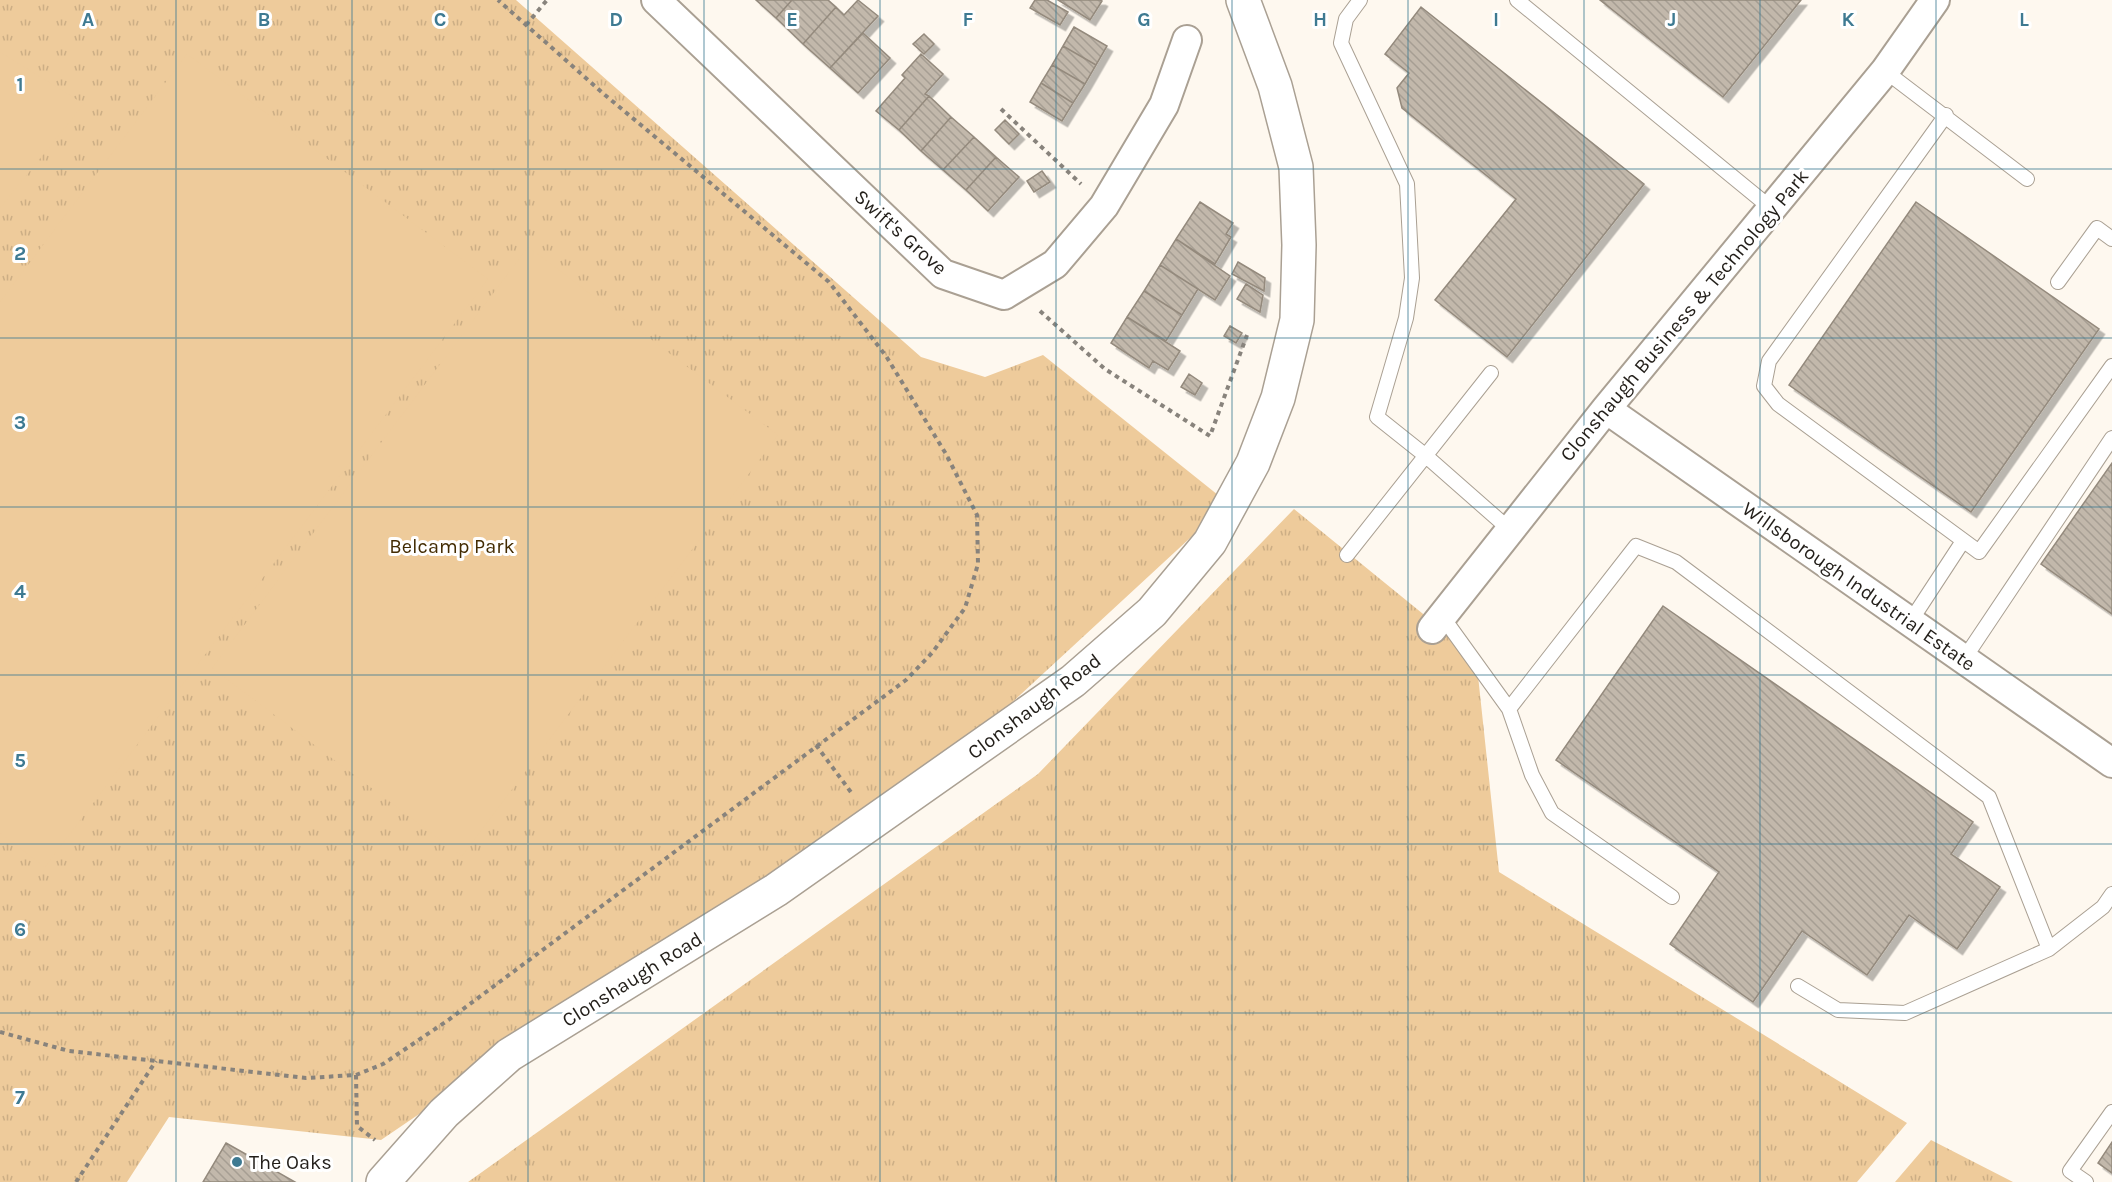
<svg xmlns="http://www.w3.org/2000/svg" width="2112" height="1182" viewBox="0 0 2112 1182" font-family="Karla,sans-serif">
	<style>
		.grass { fill: url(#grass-tufts) }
		.garden { fill: #eecb9b }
		.building { fill: url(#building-back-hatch); stroke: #948a7d; stroke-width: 1.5; filter: url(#shadow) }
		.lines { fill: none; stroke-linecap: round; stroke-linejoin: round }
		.service-casing { stroke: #aaa093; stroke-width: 16 }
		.minor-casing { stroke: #aaa093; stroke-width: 32 }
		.tertiary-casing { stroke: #aaa093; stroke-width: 36 }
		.path { stroke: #88837c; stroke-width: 4; stroke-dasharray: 4.5 4.5; stroke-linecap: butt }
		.service { stroke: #fff; stroke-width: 14 }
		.minor { stroke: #fff; stroke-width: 28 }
		.tertiary { stroke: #fff; stroke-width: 33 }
		.grid { fill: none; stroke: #3e7a92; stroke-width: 1.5; stroke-opacity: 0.55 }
		.poi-dot { fill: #3e7a92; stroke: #fff; stroke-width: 2 }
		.labels { text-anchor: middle; stroke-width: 6; stroke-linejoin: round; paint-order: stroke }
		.street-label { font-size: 20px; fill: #221e19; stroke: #fff }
		.park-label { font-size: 20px; fill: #432c03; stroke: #fff }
		.poi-label { font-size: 20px; fill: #221e19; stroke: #fff; text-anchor: start }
		.grid-label { font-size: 20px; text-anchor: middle; font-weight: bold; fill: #3e7a92; stroke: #fff; stroke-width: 6; stroke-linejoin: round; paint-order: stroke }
	</style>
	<defs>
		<pattern id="grass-tufts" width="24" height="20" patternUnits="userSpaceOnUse" patternTransform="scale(1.5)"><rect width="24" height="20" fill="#eecb9b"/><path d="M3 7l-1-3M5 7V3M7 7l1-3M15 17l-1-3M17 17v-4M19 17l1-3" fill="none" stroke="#ccae85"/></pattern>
		<pattern id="building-back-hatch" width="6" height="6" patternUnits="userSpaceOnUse" patternTransform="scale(1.5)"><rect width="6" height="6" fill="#c2b8ab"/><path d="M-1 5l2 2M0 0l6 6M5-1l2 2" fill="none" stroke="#a69e93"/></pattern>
		<filter id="shadow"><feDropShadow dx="5.5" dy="5.5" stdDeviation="0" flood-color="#0004"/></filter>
	</defs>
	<rect width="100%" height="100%" fill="#fef8ef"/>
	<path class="grass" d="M0,0H516L921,357L985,377L1043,355L1228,503L979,733L381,1140L169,1117L127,1182H0Z
		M1294,509L1476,657L1499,872L1907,1123L1857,1182H468L1038,774Z
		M1931,1140L2013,1182H1895Z"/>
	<path class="garden" d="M0,52L84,104L0,208Z
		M187,54L488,279L45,867L0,833V302Z
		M528,247L778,435L462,856L212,668Z"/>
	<path class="building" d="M756,0H792L776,18Z
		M792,0H828L836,7L803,44L776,18Z
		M858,0L878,16L830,68L803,44L836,7L844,15Z
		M1035,0H1047L1068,12L1060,25L1030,8Z
		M1058,0H1100L1102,1L1090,20Z
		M1600,0H1801L1723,97Z
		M1421,7L1644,184L1507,357L1435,300L1516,199L1402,108L1397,88L1409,73L1385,54Z
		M1074,27L1107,46L1096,65L1063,46Z
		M863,33L890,58L858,93L830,68Z
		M924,34L934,44L924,54L913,44Z
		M1063,46L1096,65L1085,84L1052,65Z
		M921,54L943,74L925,94L929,96L899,130L876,111L905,78L902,75Z
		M1052,65L1085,84L1073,103L1041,83Z
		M1041,83L1073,103L1062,121L1030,102Z
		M929,96L951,117L921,151L899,130Z
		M951,117L974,137L943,170L921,151Z
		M1005,120L1019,134L1009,144L995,130Z
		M974,137L996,157L966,190L943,170Z
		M996,157L1019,177L988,211L966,190Z
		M1042,171L1050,182L1034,192L1027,181Z
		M1200,202L1233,223L1226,234L1231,237L1215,264L1176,239Z
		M1916,202L2099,329L1971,512L1789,385Z
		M1176,239L1230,276L1215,300L1160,265Z
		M1238,262L1265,278L1264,291L1232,274Z
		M1160,265L1198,289L1182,315L1144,291Z
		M1246,284L1263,295L1260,312L1237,299Z
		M1144,291L1182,315L1166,341L1127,317Z
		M1127,317L1180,351L1168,370L1153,361L1149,368L1111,343Z
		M1230,326L1242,333L1236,343L1224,336Z
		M1189,374L1202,383L1195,395L1181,387Z
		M2112,463V614L2041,564Z
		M1663,606L1973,822L1951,854L2000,887L1957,949L1909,915L1867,975L1802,931L1753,1002L1670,944L1719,872L1556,760Z
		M2112,1142V1173L2098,1163Z
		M226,1143L295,1182H203Z"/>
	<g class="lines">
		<g class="service-casing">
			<path id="service" d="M1360,0L1346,19L1341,43L1407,184L1412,278L1406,318L1377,417L1426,456L1509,529
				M1517,0L1772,209
				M1885,71L2027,179
				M1946,115L1769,361L1764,386L1778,404L1979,552L2112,366
				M2058,282L2097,228L2112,239
				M1347,555L1491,373
				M1442,616L1509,709L1532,775L1552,813L1672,897
				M1910,622L1963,541
				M1964,659L2112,438
				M1509,709L1636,546L1676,562L1989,797L2049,949
				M1798,986L1838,1010L1905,1013L2049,949L2103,907L2112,894
				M2086,1182L2070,1171L2112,1112"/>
		</g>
		<g class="minor-casing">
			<path id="minor" d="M656,0L943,274L1004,295L1055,264L1104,206L1164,105L1187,40
				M1606,409L2112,763
				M1432,629L1606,409L1885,71L1935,0"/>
		</g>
		<g class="tertiary-casing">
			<path id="tertiary" d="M383,1182L444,1113L509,1055L776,890L1073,681L1152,612L1210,542L1253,463L1278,398L1297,320L1299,245L1296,167L1275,86L1243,0"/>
		</g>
		<path class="path" d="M526,25L547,0
			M1001,109L1081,184
			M1040,311L1105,369L1210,436L1247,335
			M816,745L853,795
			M0,1032L69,1051L306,1078L356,1075L383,1064L447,1021L906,680L932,653L965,608L978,564L977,515L946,454L886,356L829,282L605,95L498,0
			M356,1075L357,1126L375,1140
			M76,1182L156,1061"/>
		<use href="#service" class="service"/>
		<use href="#minor" class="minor"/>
		<use href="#tertiary" class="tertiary"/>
	</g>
	<path class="grid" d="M176,0V1182M352,0V1182M528,0V1182M704,0V1182M880,0V1182M1056,0V1182M1232,0V1182M1408,0V1182M1584,0V1182M1760,0V1182M1936,0V1182M0,169H2112M0,338H2112M0,507H2112M0,675H2112M0,844H2112M0,1013H2112"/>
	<circle class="poi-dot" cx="237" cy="1162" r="6"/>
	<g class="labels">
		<g class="street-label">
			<text transform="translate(901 232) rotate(42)" y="7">Swift's Grove</text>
			<text transform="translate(1684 315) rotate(-50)" y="7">Clonshaugh Business &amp; Technology Park</text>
			<text transform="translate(1859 586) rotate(35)" y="7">Willsborough Industrial Estate</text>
			<text transform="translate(1034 706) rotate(-37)" y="7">Clonshaugh Road</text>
			<text transform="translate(632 979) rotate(-32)" y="7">Clonshaugh Road</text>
		</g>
		<g class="park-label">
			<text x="452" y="553">Belcamp Park</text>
		</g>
		<g class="poi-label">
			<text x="249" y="1169">The Oaks</text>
		</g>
	</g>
	<g class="grid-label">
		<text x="88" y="26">A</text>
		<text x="264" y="26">B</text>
		<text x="440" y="26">C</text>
		<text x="616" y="26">D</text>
		<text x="792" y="26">E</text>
		<text x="968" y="26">F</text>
		<text x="1144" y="26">G</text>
		<text x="1320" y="26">H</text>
		<text x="1496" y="26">I</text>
		<text x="1672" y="26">J</text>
		<text x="1848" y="26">K</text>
		<text x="2024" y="26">L</text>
		<text x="20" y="91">1</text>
		<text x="20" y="260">2</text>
		<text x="20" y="429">3</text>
		<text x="20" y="598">4</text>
		<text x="20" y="767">5</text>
		<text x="20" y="936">6</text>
		<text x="20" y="1104">7</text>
	</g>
</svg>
